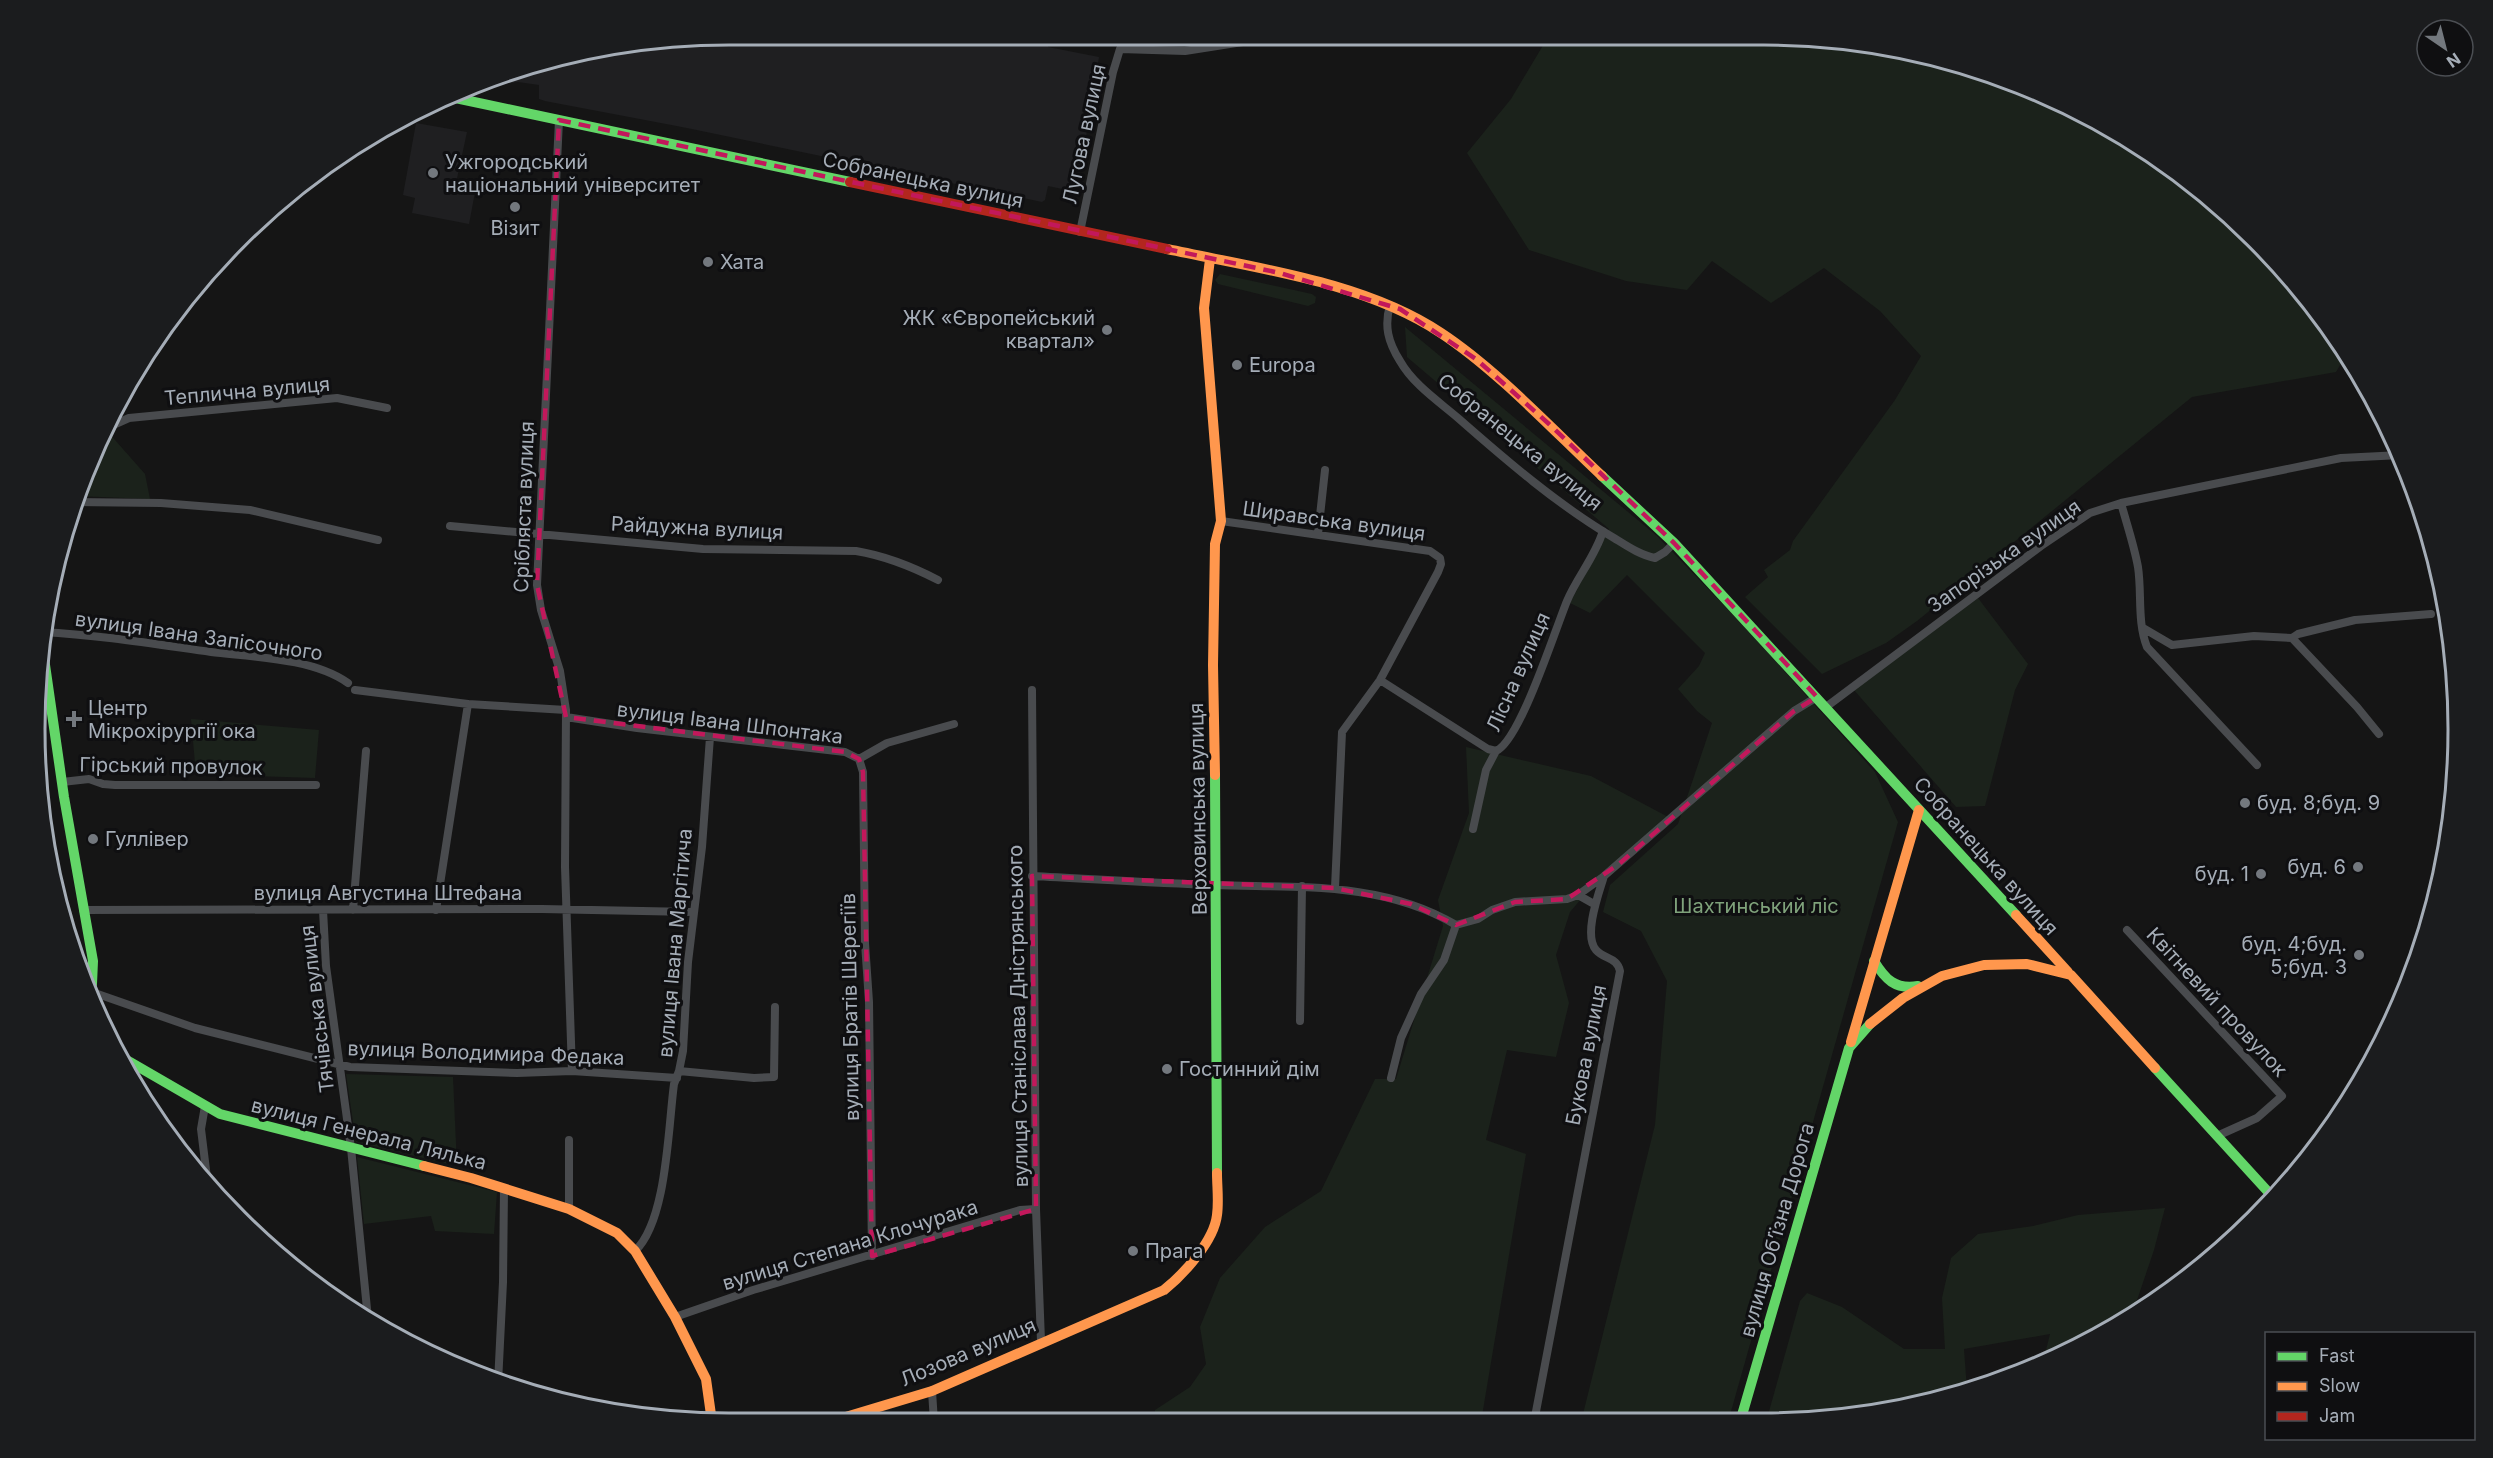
<svg xmlns="http://www.w3.org/2000/svg" width="2493" height="1458" viewBox="0 0 2493 1458" font-family="Inter,sans-serif">
	<style>
		.built { fill: #1f1f21 }
		.green { fill: #1b221b }
		.lines { fill: none; stroke-linecap: round; stroke-linejoin: round }
		.street { stroke: #494b4e; stroke-width: 8 }
		.fast { stroke: #63d668; stroke-width: 10 }
		.slow { stroke: #ff974d; stroke-width: 10 }
		.jam { stroke: #b3261e; stroke-width: 10 }
		.marked { fill: none; stroke: #c2185b; stroke-width: 4.5; stroke-dasharray: 12 8; stroke-linejoin: round }
		.poi-dot { fill: #73787e; stroke: #0f0f11; stroke-width: 2 }
		.labels { text-anchor: middle; stroke-width: 6; stroke-linejoin: round; paint-order: stroke }
		.street-label { font-size: 20px; fill: #a5adb7; stroke: #0f0f11 }
		.poi-label { font-size: 20px; fill: #a5adb7; stroke: #0f0f11; text-anchor: start }
		.park-label { font-size: 20px; fill: #7fa27b; stroke: #0f0f11 }
		.rim { fill: none; stroke: #a5adb7; stroke-width: 3 }
	</style>
	<rect width="100%" height="100%" fill="#151515"/>
	<path class="built" d="M1049,39L1048,47L1099,57L1077,192L1048,186L1045,200L1042,202L687,128L545,101L539,99V85L518,82L501,84L483,81L506,71L638,40Z
		M416,123L467,132L456,183L476,187L469,224L412,213L415,198L403,195Z"/>
	<path class="green" d="M1810,36L1988,71L2150,152L2255,238L2342,343L2347,353L2336,372L2192,397L1917,621L1886,643L1822,674L1745,597L1768,577L1764,570L1790,550L1793,541L1895,400L1921,356L1880,311L1824,268L1771,303L1712,261L1687,290L1626,281L1529,250L1467,153L1511,99L1548,37Z
		M1220,274L1312,294L1316,297L1315,303L1308,306L1218,284L1215,280Z
		M1405,327L1657,536L1744,626L1875,772L1898,822L1728,1422H1581L1655,1125L1667,981L1641,931L1603,912L1610,885L1678,824L1712,723L1697,711L1678,689L1699,666L1705,653L1627,575L1590,613L1570,603L1609,529L1407,357Z
		M108,432L145,474L150,499L76,496Z
		M1978,598L2028,664L2015,690L1985,806L1956,807L1854,690Z
		M191,719L319,730L315,778L196,774Z
		M1466,747L1591,776L1672,819L1604,872L1570,912L1556,955L1569,1003L1556,1057L1507,1050L1486,1140L1526,1154L1481,1422H1155V1410L1190,1387L1206,1364L1200,1327L1220,1278L1265,1227L1321,1191L1375,1079H1396L1443,926L1438,900L1469,813Z
		M46,808L59,900L58,901L48,864L42,810Z
		M346,1074L453,1077L457,1166L356,1142Z
		M357,1157L497,1192L494,1234L435,1231L431,1216L364,1224Z
		M2165,1208L2154,1250L2132,1315L2111,1331L2044,1358L2050,1334L1964,1349L1967,1390L1944,1400L1810,1422H1766L1800,1301L1807,1293L1842,1307L1904,1349H1945L1942,1298L1951,1258L1978,1234L2033,1226L2078,1215Z"/>
	<g class="lines">
		<path class="street" d="M559,120L537,585L541,610L560,671L566,710L565,867L572,1071
			M1080,232L1113,72L1120,49L1185,51L1268,38
			M1390,305C1384,326 1388,342 1400,361C1413,384 1438,401 1458,418C1507,461 1558,505 1614,538C1627,546 1640,555 1655,558L1665,552L1674,543
			M111,426L129,418L337,398L387,408
			M73,502L161,503L250,510L378,540
			M2121,503C2127,525 2134,545 2138,567C2142,593 2137,622 2147,647L2257,765
			M1221,521L1430,551L1440,558L1441,564L1438,572L1380,680L1342,732L1335,888
			M450,526L703,549L856,551C886,556 911,566 938,580
			M1318,534L1325,470
			M2143,628L2172,645L2254,636L2292,638L2298,634L2355,620L2431,614
			M42,632C99,635 154,644 211,652C253,657 313,658 348,683
			M2292,638L2357,707L2379,734
			M1380,680L1488,749L1496,751
			M355,690L468,704L566,710
			M1032,690L1036,1209L1041,1341
			M1826,707L2041,546L2090,513L2121,503L2341,458L2401,455
			M566,717L637,728L845,752L859,759L887,743L954,724
			M859,759L863,772L865,943L869,1002L872,1256
			M62,782L89,779L103,784L115,785H316
			M1473,829L1486,770L1496,751C1520,741 1555,630 1567,601C1577,577 1595,557 1603,531
			M1032,876C1093,879 1154,883 1215,885C1298,888 1382,881 1456,925L1478,919L1492,910L1515,902L1567,899L1578,895L1603,877
			M1578,895L1594,904
			M83,910L542,909L692,912
			M323,910L326,966L351,1148L368,1319
			M353,910L366,751
			M436,910L468,704
			M2127,930L2282,1096L2257,1118L2217,1136
			M89,991L195,1028L350,1067L517,1073L572,1071L677,1078
			M1300,1021L1302,886
			M679,1071L754,1078L774,1077L775,1007
			M1391,1078L1401,1038L1421,994L1444,960L1456,925
			M205,1106L201,1129L208,1186
			M569,1209V1140
			M635,1251C667,1221 668,1128 674,1084L679,1071L683,1051L688,962L702,847L710,737
			M675,1317L753,1290L1020,1210L1036,1209
			M498,1383L503,1282L504,1188
			M932,1391L934,1422
			M1534,1422L1620,971C1617,957 1605,960 1596,950C1583,935 1599,893 1604,876L1794,711L1817,697"/>
		<path class="fast" d="M446,96L850,182
			M1602,476L1674,543L2016,915
			M41,637L64,797L93,961L92,984L89,991
			M1215,775L1217,1173
			M1874,961C1885,979 1895,990 1918,986
			M118,1055L220,1114L424,1166
			M2155,1068L2271,1195
			M1740,1422L1849,1048L1870,1024"/>
		<path class="slow" d="M1167,249C1255,268 1365,282 1441,333C1497,370 1552,429 1602,476
			M1210,259L1204,308L1221,521L1215,544L1213,665L1215,775
			M2016,915L2068,972
			M1870,1024L1903,998L1942,976L1984,965L2027,964L2071,975L2155,1068
			M1851,1042L1919,810
			M424,1166L471,1178L569,1209L617,1233L635,1251L675,1317L706,1379L712,1422
			M829,1422L932,1391L1164,1290C1184,1274 1214,1241 1217,1215C1219,1201 1217,1187 1217,1173"/>
		<path class="jam" d="M850,182L1167,249"/>
	</g>
	<path class="marked" d="M559,120L1280,273L1400,309L1476,359L1549,424L1674,543L1817,697L1794,711L1619,864L1567,899L1515,902L1456,925L1411,904L1335,888L1032,876L1036,1209L872,1256L863,772L859,759L845,752L566,717L537,585Z"/>
	<g class="poi-dot">
		<circle cx="433" cy="173" r="6"/>
		<circle cx="515" cy="207" r="6"/>
		<circle cx="708" cy="262" r="6"/>
		<circle cx="1107" cy="330" r="6"/>
		<circle cx="1237" cy="365" r="6"/>
		<path d="M71 710h6v6h6v6h-6v6h-6v-6h-6v-6h6z"/>
		<circle cx="2245" cy="803" r="6"/>
		<circle cx="93" cy="839" r="6"/>
		<circle cx="2358" cy="867" r="6"/>
		<circle cx="2261" cy="874" r="6"/>
		<circle cx="2359" cy="955" r="6"/>
		<circle cx="1167" cy="1069" r="6"/>
		<circle cx="1133" cy="1251" r="6"/>
	</g>
	<g class="labels">
		<g class="street-label">
			<text transform="translate(1084 134) rotate(-78)" y="7">Лугова вулиця</text>
			<text transform="translate(923 180) rotate(12)" y="7">Собранецька вулиця</text>
			<text transform="translate(247 391) rotate(-5)" y="7">Теплична вулиця</text>
			<text transform="translate(1520 442) rotate(39)" y="7">Собранецька вулиця</text>
			<text transform="translate(524 507) rotate(-88)" y="7">Срібляста вулиця</text>
			<text transform="translate(1334 521) rotate(8)" y="7">Ширавська вулиця</text>
			<text transform="translate(697 528) rotate(3)" y="7">Райдужна вулиця</text>
			<text transform="translate(2004 556) rotate(-35)" y="7">Запорізька вулиця</text>
			<text transform="translate(199 636) rotate(8)" y="7">вулиця Івана Запісочного</text>
			<text transform="translate(1518 672) rotate(-66)" y="7">Лісна вулиця</text>
			<text transform="translate(730 723) rotate(7)" y="7">вулиця Івана Шпонтака</text>
			<text transform="translate(171 766) rotate(1)" y="7">Гірський провулок</text>
			<text transform="translate(1198 809) rotate(-91)" y="7">Верховинська вулиця</text>
			<text transform="translate(1986 856) rotate(48)" y="7">Собранецька вулиця</text>
			<text x="388" y="900">вулиця Августина Штефана</text>
			<text transform="translate(675 943) rotate(-85)" y="7">вулиця Івана Маргітича</text>
			<text transform="translate(2217 1002) rotate(47)" y="7">Квітневий провулок</text>
			<text transform="translate(850 1007) rotate(-91)" y="7">вулиця Братів Шерегіїв</text>
			<text transform="translate(317 1009) rotate(-97)" y="7">Тячівська вулиця</text>
			<text transform="translate(1018 1016) rotate(-91)" y="7">вулиця Станіслава Дністрянського</text>
			<text transform="translate(486 1053) rotate(2)" y="7">вулиця Володимира Федака</text>
			<text transform="translate(1586 1055) rotate(-79)" y="7">Букова вулиця</text>
			<text transform="translate(369 1134) rotate(14)" y="7">вулиця Генерала Лялька</text>
			<text transform="translate(1777 1230) rotate(-74)" y="7">вулиця Обʼїзна Дорога</text>
			<text transform="translate(850 1245) rotate(-17)" y="7">вулиця Степана Клочурака</text>
			<text transform="translate(968 1352) rotate(-23)" y="7">Лозова вулиця</text>
		</g>
		<g class="poi-label">
			<text x="445" y="169">Ужгородський<tspan x="445" dy="23">національний університет</tspan></text>
			<text x="515" y="235" text-anchor="middle">Візит</text>
			<text x="720" y="269">Хата</text>
			<text x="1095" y="325" text-anchor="end">ЖК «Європейський<tspan x="1095" dy="23">квартал»</tspan></text>
			<text x="1249" y="372">Europa</text>
			<text x="88" y="715">Центр<tspan x="88" dy="23">Мікрохірургії ока</tspan></text>
			<text x="2257" y="810">буд. 8;буд. 9</text>
			<text x="105" y="846">Гуллівер</text>
			<text x="2346" y="874" text-anchor="end">буд. 6</text>
			<text x="2249" y="881" text-anchor="end">буд. 1</text>
			<text x="2347" y="951" text-anchor="end">буд. 4;буд.<tspan x="2347" dy="23">5;буд. 3</tspan></text>
			<text x="1179" y="1076">Гостинний дім</text>
			<text x="1145" y="1258">Прага</text>
		</g>
		<g class="park-label">
			<text x="1756" y="913">Шахтинський ліс</text>
		</g>
	</g>
	<path d="M0 0H2493V1458H0ZM729 45H1764A684 684 0 0 1 2448 729V729A684 684 0 0 1 1764 1413H729A684 684 0 0 1 45 729V729A684 684 0 0 1 729 45Z" fill="#1b1c1e" fill-rule="evenodd"/>
	<path class="rim" d="M729 45H1764A684 684 0 0 1 2448 729V729A684 684 0 0 1 1764 1413H729A684 684 0 0 1 45 729V729A684 684 0 0 1 729 45Z"/>
	<rect x="2265" y="1332" width="210" height="108" fill="#0f0f11" stroke="#4b4e53" stroke-width="1.5"/>
	<rect x="2277" y="1352" width="30" height="9" fill="#63d668" stroke="#4b4e53" stroke-width="1.5"/>
	<text x="2319" y="1362" font-size="18" fill="#a5adb7">Fast</text>
	<rect x="2277" y="1382" width="30" height="9" fill="#ff974d" stroke="#4b4e53" stroke-width="1.5"/>
	<text x="2319" y="1392" font-size="18" fill="#a5adb7">Slow</text>
	<rect x="2277" y="1412" width="30" height="9" fill="#b3261e" stroke="#4b4e53" stroke-width="1.5"/>
	<text x="2319" y="1422" font-size="18" fill="#a5adb7">Jam</text>
	<g transform="translate(2445 48) rotate(145)"><circle r="28" fill="#0f0f11" stroke="#4b4e53" stroke-width="1.5"/>
	<path d="M0-4.5L10 22L0 15L-10 22Z" fill="#73787e"/>
	<text y="-9" font-size="16" font-weight="bold" text-anchor="middle" fill="#a5adb7">N</text>
	</g>
</svg>
